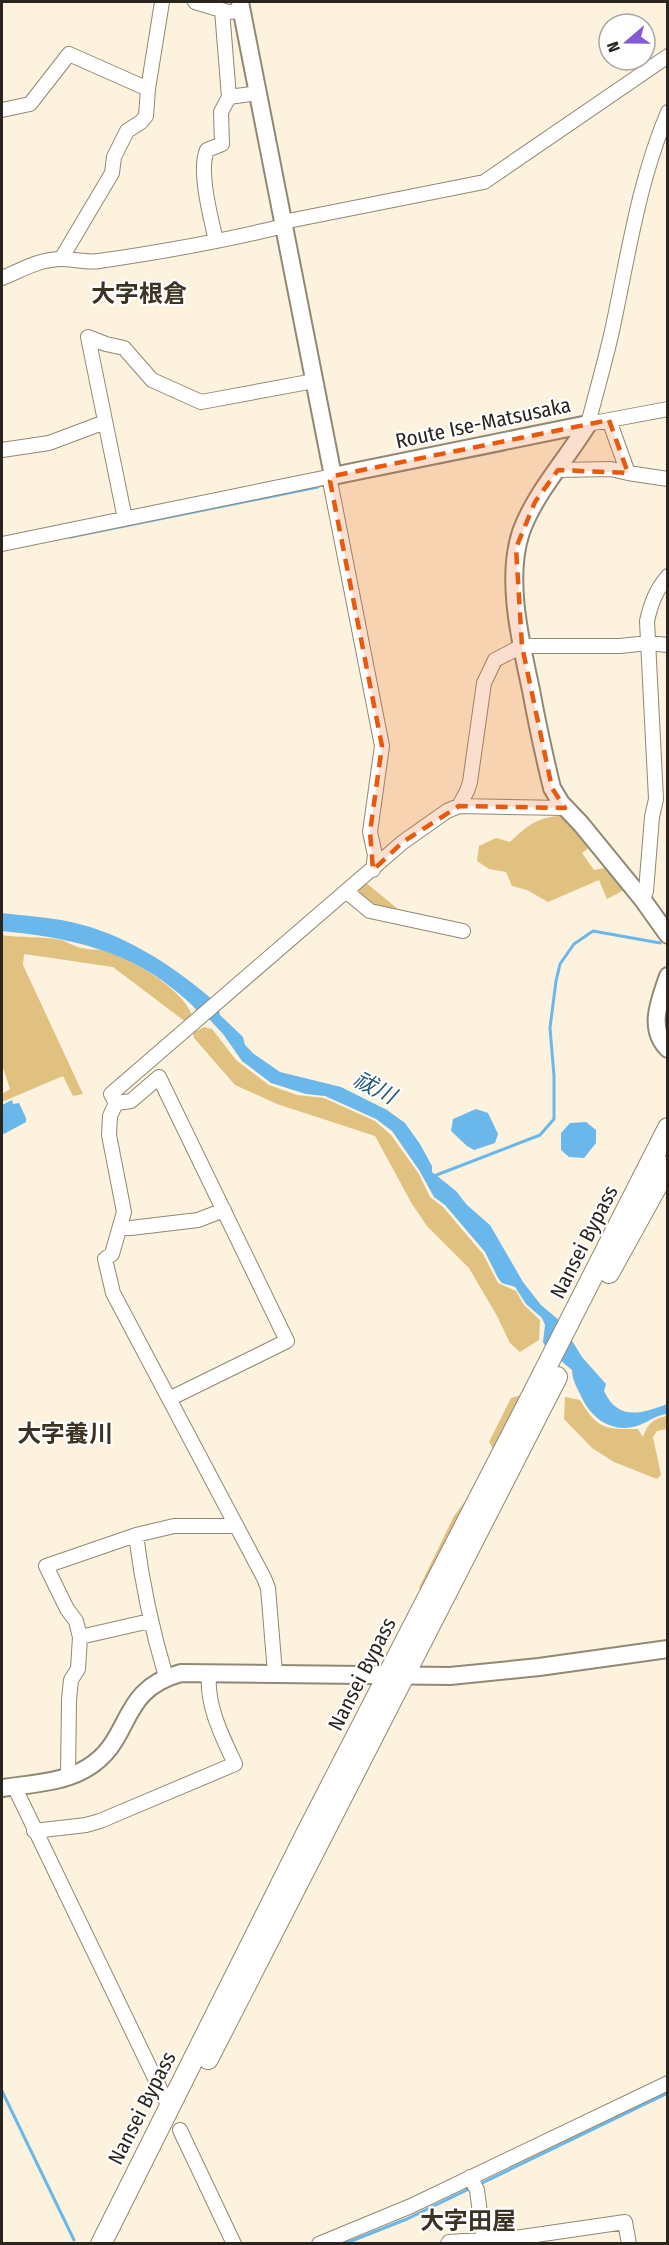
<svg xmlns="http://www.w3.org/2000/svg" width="669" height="2245" viewBox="0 0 669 2245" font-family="'Fira Sans Condensed','Noto Sans JP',sans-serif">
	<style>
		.green { fill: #e1c180 }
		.water { fill: #6ab7eb }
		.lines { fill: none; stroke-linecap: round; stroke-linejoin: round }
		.stream { stroke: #6ab7eb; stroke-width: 3 }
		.minor-casing { stroke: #918875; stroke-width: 16 }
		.major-casing { stroke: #918875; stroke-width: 20 }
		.highway-casing { stroke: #918875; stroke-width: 22 }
		.minor { stroke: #fff; stroke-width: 14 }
		.major { stroke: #fff; stroke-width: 16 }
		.highway { stroke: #fff; stroke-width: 20 }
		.marked { fill: #e8590c; fill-opacity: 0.2; stroke: #e8590c; stroke-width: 4.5; stroke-dasharray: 12 8; stroke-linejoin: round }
		.labels { text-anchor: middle; stroke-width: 4.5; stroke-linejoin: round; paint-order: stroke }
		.street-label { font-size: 21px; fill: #29251e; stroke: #fff }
		.water-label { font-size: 22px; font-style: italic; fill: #245b7f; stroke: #fff }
		.quarter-label { font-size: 24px; font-weight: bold; fill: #3c3323; stroke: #fff }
	</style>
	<rect width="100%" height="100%" fill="#fcf2dd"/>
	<path class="green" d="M568,815L594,844L582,853L594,870L610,867L628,888L607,899L599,880L548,902L527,890L512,886L506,872L489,869L477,861L479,846L496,838L510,842C531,822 539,817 568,815Z
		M365,882L404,914L371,908L354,890Z
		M2,935C21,938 41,936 61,940C68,942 75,947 82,948C88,950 95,949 101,950C129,957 182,988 192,1015L187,1021L183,1020L113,967L24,954L23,965L83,1094L73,1096L63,1076L2,1102V1094L10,1089L2,1065Z
		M204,1027L212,1029L236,1060L269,1085L297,1095L324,1098L375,1121L391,1135L419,1174L430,1197L443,1207L483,1254L498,1283L516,1291L524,1305L540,1320L539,1340L520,1352L510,1343L497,1316L469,1268L427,1226L412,1204L375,1136L277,1104L235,1085L194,1038L193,1033Z
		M521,1395L493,1448L489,1442L511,1398Z
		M565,1397L580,1400C598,1430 605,1429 638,1429L643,1437C648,1423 653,1419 667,1416V1429L657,1431L653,1437L661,1475L657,1479L614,1462L592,1448L564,1419Z
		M479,1483L421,1593L419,1588L454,1516Z"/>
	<path class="water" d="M2,913C24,916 49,917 71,922C125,934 172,965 213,1000L199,1013C191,1003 181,995 172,988C123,948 62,937 2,931Z
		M219,1010L220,1015L243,1037L245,1045L254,1054L280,1072L341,1087L387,1110L405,1123L420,1144L432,1166V1172L456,1191L467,1205L490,1225L523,1282L541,1305L560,1321L582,1357L606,1384L604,1391C618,1421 641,1414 667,1404V1414C657,1415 651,1420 642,1424C618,1435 594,1422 583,1400C579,1391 572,1381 572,1370L547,1349L543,1342L545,1325L542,1318L526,1304L515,1287L502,1283L498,1278L485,1252L445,1205L434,1197L419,1170L392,1131L376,1119L325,1096L306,1094L271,1083L242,1061L223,1034L209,1019Z
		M12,1100L13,1104L19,1103L26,1118V1122L4,1134L2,1133V1105Z
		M476,1109L488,1113L498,1134L495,1143L474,1150L467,1146L451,1131L453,1119Z
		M586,1122L596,1130V1143L584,1158L569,1157L561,1150V1133L570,1123Z"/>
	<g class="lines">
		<path class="stream" d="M369,477L505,450
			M70,537L318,487
			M434,1176L540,1135L554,1119V1076L550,1028L556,981L560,964L574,944L593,931L660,943
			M2,2091L74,2240
			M480,2184L668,2093
			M344,2244L407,2219L471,2188"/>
		<g class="minor-casing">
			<path id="minor" d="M195,2L228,12L242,11
				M229,97L258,93
				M2,110L30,104L69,54L148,89L162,2
				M668,112C638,183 628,257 612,331C605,362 596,393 588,424L668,409
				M283,222L484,182L668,56
				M216,241C211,218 198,171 207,150L222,144L221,112L229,97L222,10
				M61,259L112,173L114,157L127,131L141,122L146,116L148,89
				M2,278C22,270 39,259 62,259C74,259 87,263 99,261C161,252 223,241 284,226
				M609,420L628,473L668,479
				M2,450L49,443L105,422
				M558,470L611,469L628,473
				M125,519L88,337L106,344L124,348L152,380L201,402L314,381
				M2,544L333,476L330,481L382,746L370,832L375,855L373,870
				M459,806L565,808
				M347,892L370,911L463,931
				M643,900L646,891L652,817L656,799L647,621C651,603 656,590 668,576
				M116,1103L131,1101L159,1077L287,1341L169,1399
				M120,1227L131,1228L198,1220L224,1210
				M80,1637L150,1621
				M275,1673L268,1588L264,1578L113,1293L105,1259L112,1254L124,1212L109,1135L110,1116L116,1103L111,1094L403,842L447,811L459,806L467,791L470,782L484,683L495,660L522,646H620L648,643L668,645
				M166,1677C152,1630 142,1584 136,1535L174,1526H236
				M68,1776L69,1700L71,1680L78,1669L80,1637L76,1621L67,1609L46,1566L136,1535
				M14,1786L165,2099
				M34,1831L86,1825L100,1821L235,1764C222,1736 206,1705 209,1673
				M180,2130L234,2244
				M470,2177L477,2190L484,2244
				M319,2244L411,2206L668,2083
				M448,2244L449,2242L522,2237L625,2222L629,2244"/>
		</g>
		<g class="major-casing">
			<path id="major" d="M240,2L333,476L588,424
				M588,424C566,460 535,493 521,532C505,579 521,643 531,690C537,723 544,755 552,788L561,803L581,824L643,900L668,935
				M668,976C660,1000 647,1028 668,1049
				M2,1788C29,1784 63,1783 87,1768C134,1740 117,1690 181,1673L450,1676L539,1667L668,1649"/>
		</g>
		<g class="highway-casing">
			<path id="highway" d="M609,1273L668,1166
				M208,2059L557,1377
				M101,2244L306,1834L527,1405L668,1128"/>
		</g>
		<use href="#minor" class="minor"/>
		<use href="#major" class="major"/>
		<use href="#highway" class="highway"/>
	</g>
	<path class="marked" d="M609,420L628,473L558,470L535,502L516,548L522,646L552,788L565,808L459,806L403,842L373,870L370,832L382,746L330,481L333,476Z"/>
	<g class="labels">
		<g class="street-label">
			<text transform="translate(483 423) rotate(-12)" y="7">Route Ise-Matsusaka</text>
			<text transform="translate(584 1242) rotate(-63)" y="7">Nansei Bypass</text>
			<text transform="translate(362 1674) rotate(-63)" y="7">Nansei Bypass</text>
			<text transform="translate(142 2108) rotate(-63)" y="7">Nansei Bypass</text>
		</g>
		<g class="water-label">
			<text transform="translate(375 1087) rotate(27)" y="8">祓川</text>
		</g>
		<g class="quarter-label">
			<text x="139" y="302">大字根倉</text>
			<text x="65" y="1442">大字養川</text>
			<text x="468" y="2229">大字田屋</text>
		</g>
	</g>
	<rect width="669" height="2245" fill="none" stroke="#29251e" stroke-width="6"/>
	<g transform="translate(627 42) rotate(250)"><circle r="28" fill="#ffffff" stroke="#a9a8a5" stroke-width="1.5"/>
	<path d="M0-4.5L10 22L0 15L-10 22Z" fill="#855bd5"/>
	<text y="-9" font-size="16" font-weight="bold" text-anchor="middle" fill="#29251e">N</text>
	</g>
</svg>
